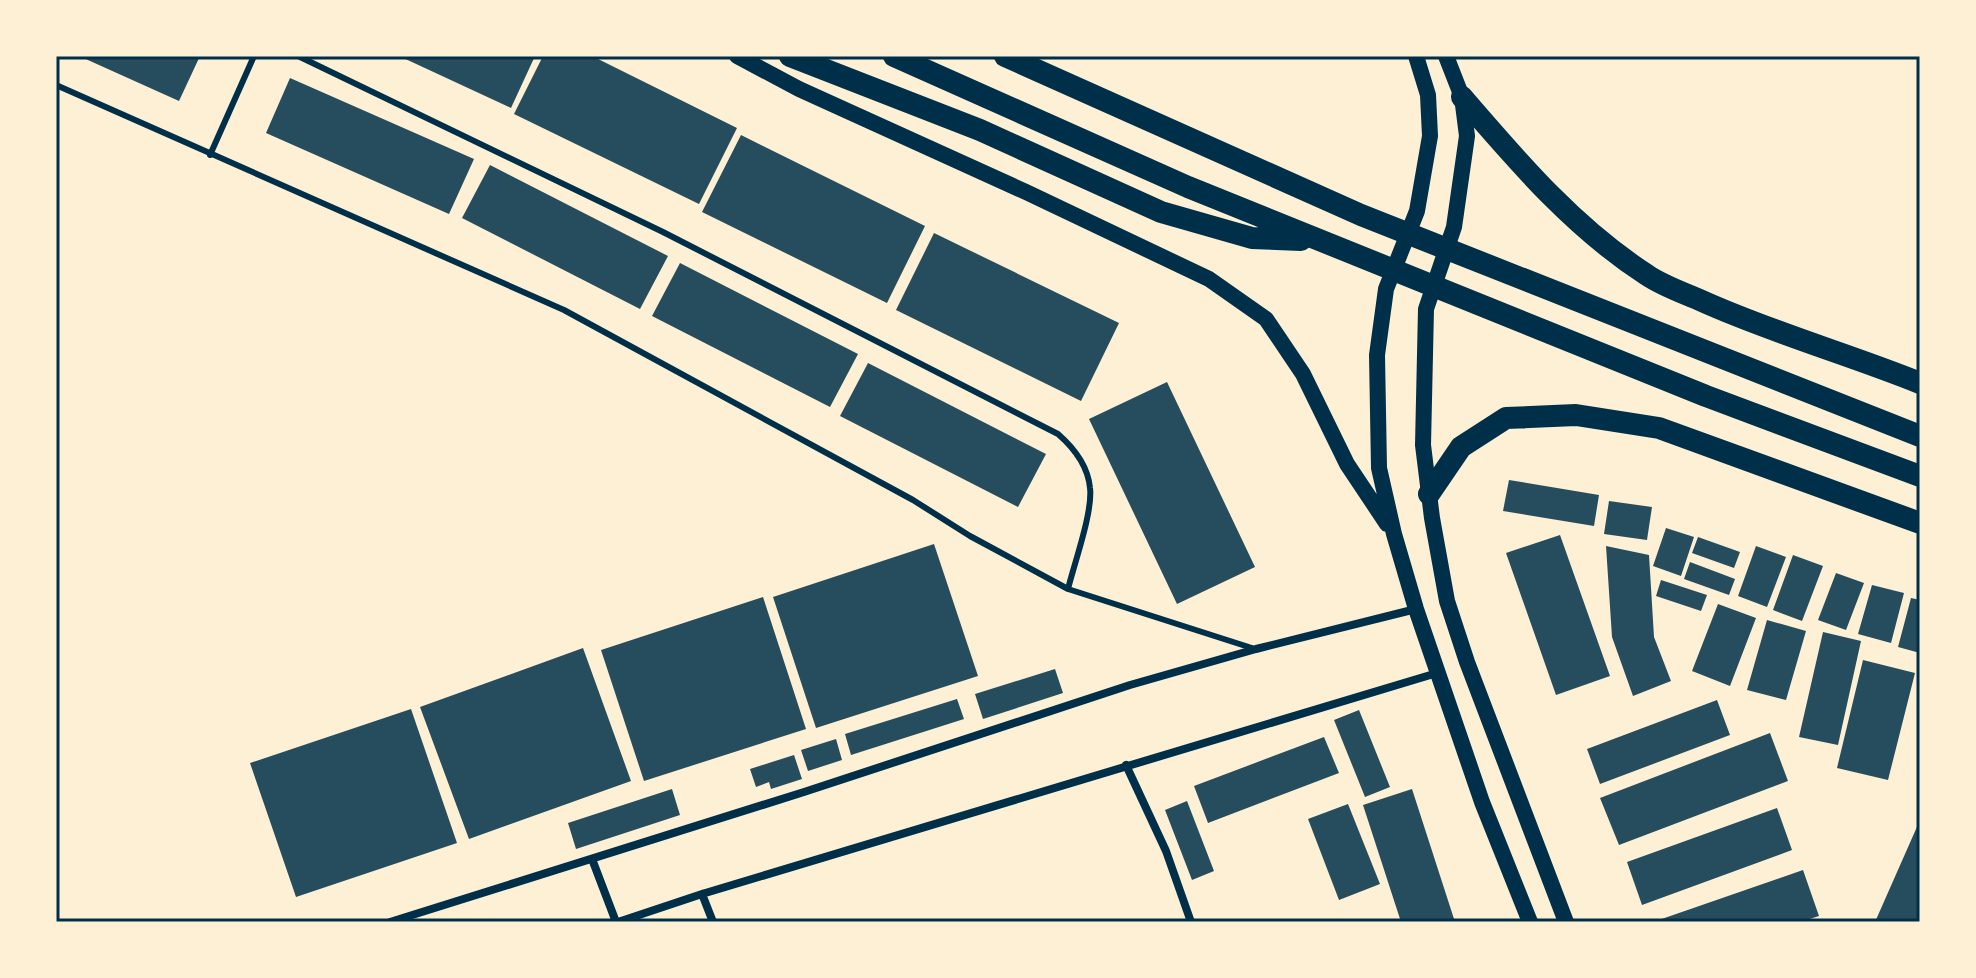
<svg xmlns="http://www.w3.org/2000/svg" width="1976" height="978" viewBox="0 0 1976 978" font-family="'Archivo Narrow',sans-serif">
	<style>
		.building { fill: #264d5e }
		.lines { fill: none; stroke-linecap: round; stroke-linejoin: round }
		.service { stroke: #003049; stroke-width: 6 }
		.minor { stroke: #003049; stroke-width: 8 }
		.secondary { stroke: #003049; stroke-width: 16 }
		.trunk { stroke: #003049; stroke-width: 22 }
		.neatline { fill: none; stroke: #003049; stroke-width: 3 }
	</style>
	<rect width="100%" height="100%" fill="#fdf0d5"/>
	<path class="building" d="M79,56H200L179,101Z
		M399,56H535L511,108Z
		M543,56H592L737,128L699,204L514,114Z
		M290,78L474,159L449,214L266,133Z
		M741,135L925,226L887,303L702,212Z
		M490,165L668,256L640,309L462,218Z
		M934,233L1119,323L1081,401L896,310Z
		M680,263L858,354L830,407L652,316Z
		M868,363L1046,454L1018,507L840,416Z
		M1167,382L1255,567L1177,604L1089,419Z
		M1509,480L1599,495L1594,526L1503,511Z
		M1609,501L1652,507L1647,540L1604,534Z
		M1666,528L1694,537L1681,576L1653,566Z
		M1560,535L1610,676L1556,695L1506,553Z
		M1698,537L1740,552L1734,568L1692,553Z
		M934,544L978,676L816,728L773,597Z
		M1606,546L1649,555L1654,637L1671,681L1633,696L1612,637Z
		M1756,546L1786,557L1767,607L1738,596Z
		M1793,555L1823,566L1802,621L1773,610Z
		M1690,562L1735,579L1729,595L1684,579Z
		M1836,573L1864,583L1846,630L1818,620Z
		M1661,580L1707,595L1701,611L1656,596Z
		M1872,585L1904,593L1891,643L1858,634Z
		M763,597L806,729L644,781L601,650Z
		M1911,598L1920,600V653L1898,647Z
		M1718,604L1756,618L1730,686L1692,671Z
		M1767,620L1806,631L1786,700L1747,690Z
		M1823,632L1861,641L1838,745L1799,737Z
		M583,648L631,781L469,839L420,707Z
		M1863,660L1915,673L1888,780L1837,768Z
		M1055,669L1063,693L983,719L975,694Z
		M957,699L964,719L851,755L845,734Z
		M1717,700L1730,735L1600,784L1587,749Z
		M411,709L457,843L296,897L250,763Z
		M1359,710L1390,787L1365,797L1334,720Z
		M1770,733L1788,781L1619,845L1600,798Z
		M1324,737L1339,773L1208,823L1194,786Z
		M836,739L842,760L808,771L801,750Z
		M794,755L802,779L771,789L769,782L756,787L750,769Z
		M672,789L680,815L576,849L568,823Z
		M1412,789L1455,922H1401L1363,805Z
		M1187,801L1214,871L1192,880L1165,810Z
		M1348,804L1380,884L1339,900L1308,819Z
		M1777,808L1792,850L1642,905L1627,862Z
		M1920,820V922H1875Z
		M1803,870L1819,916L1800,922H1653Z"/>
	<g class="lines">
		<path class="service" d="M298,56L663,232L1058,434C1074,448 1088,466 1090,488C1093,512 1074,564 1068,589
			M56,85L564,310L913,500L970,536L1068,589L1255,649
			M210,155L254,56"/>
		<path class="minor" d="M1126,765L1166,851L1191,922
			M592,859L616,922
			M702,894L713,922
			M390,922L804,792L1130,685L1256,649L1416,609
			M618,922L702,894L1437,673"/>
		<path class="secondary" d="M737,56L799,89L1026,192L1209,279L1266,319L1303,374L1347,464L1387,524
			M1416,56L1428,95L1430,136L1417,211L1386,289L1377,355L1379,468L1394,534L1416,609L1482,802L1530,922
			M1446,56L1462,97L1467,136L1454,227L1426,309L1423,445L1432,518L1447,601L1467,662L1566,922"/>
		<path class="trunk" d="M790,56L980,130L1161,212L1252,238L1301,240
			M894,56L1188,187L1706,396L1920,476
			M1005,56L1361,215L1920,436
			M1462,97C1518,162 1574,228 1647,275C1663,286 1684,293 1702,301C1773,333 1848,354 1920,383
			M1429,494L1461,447L1506,418L1576,415L1659,428L1920,523"/>
	</g>
	<rect width="1976" height="978" fill="none" stroke="#fdf0d5" stroke-width="116"/>
	<rect x="58" y="58" width="1860" height="862" class="neatline"/>
</svg>
